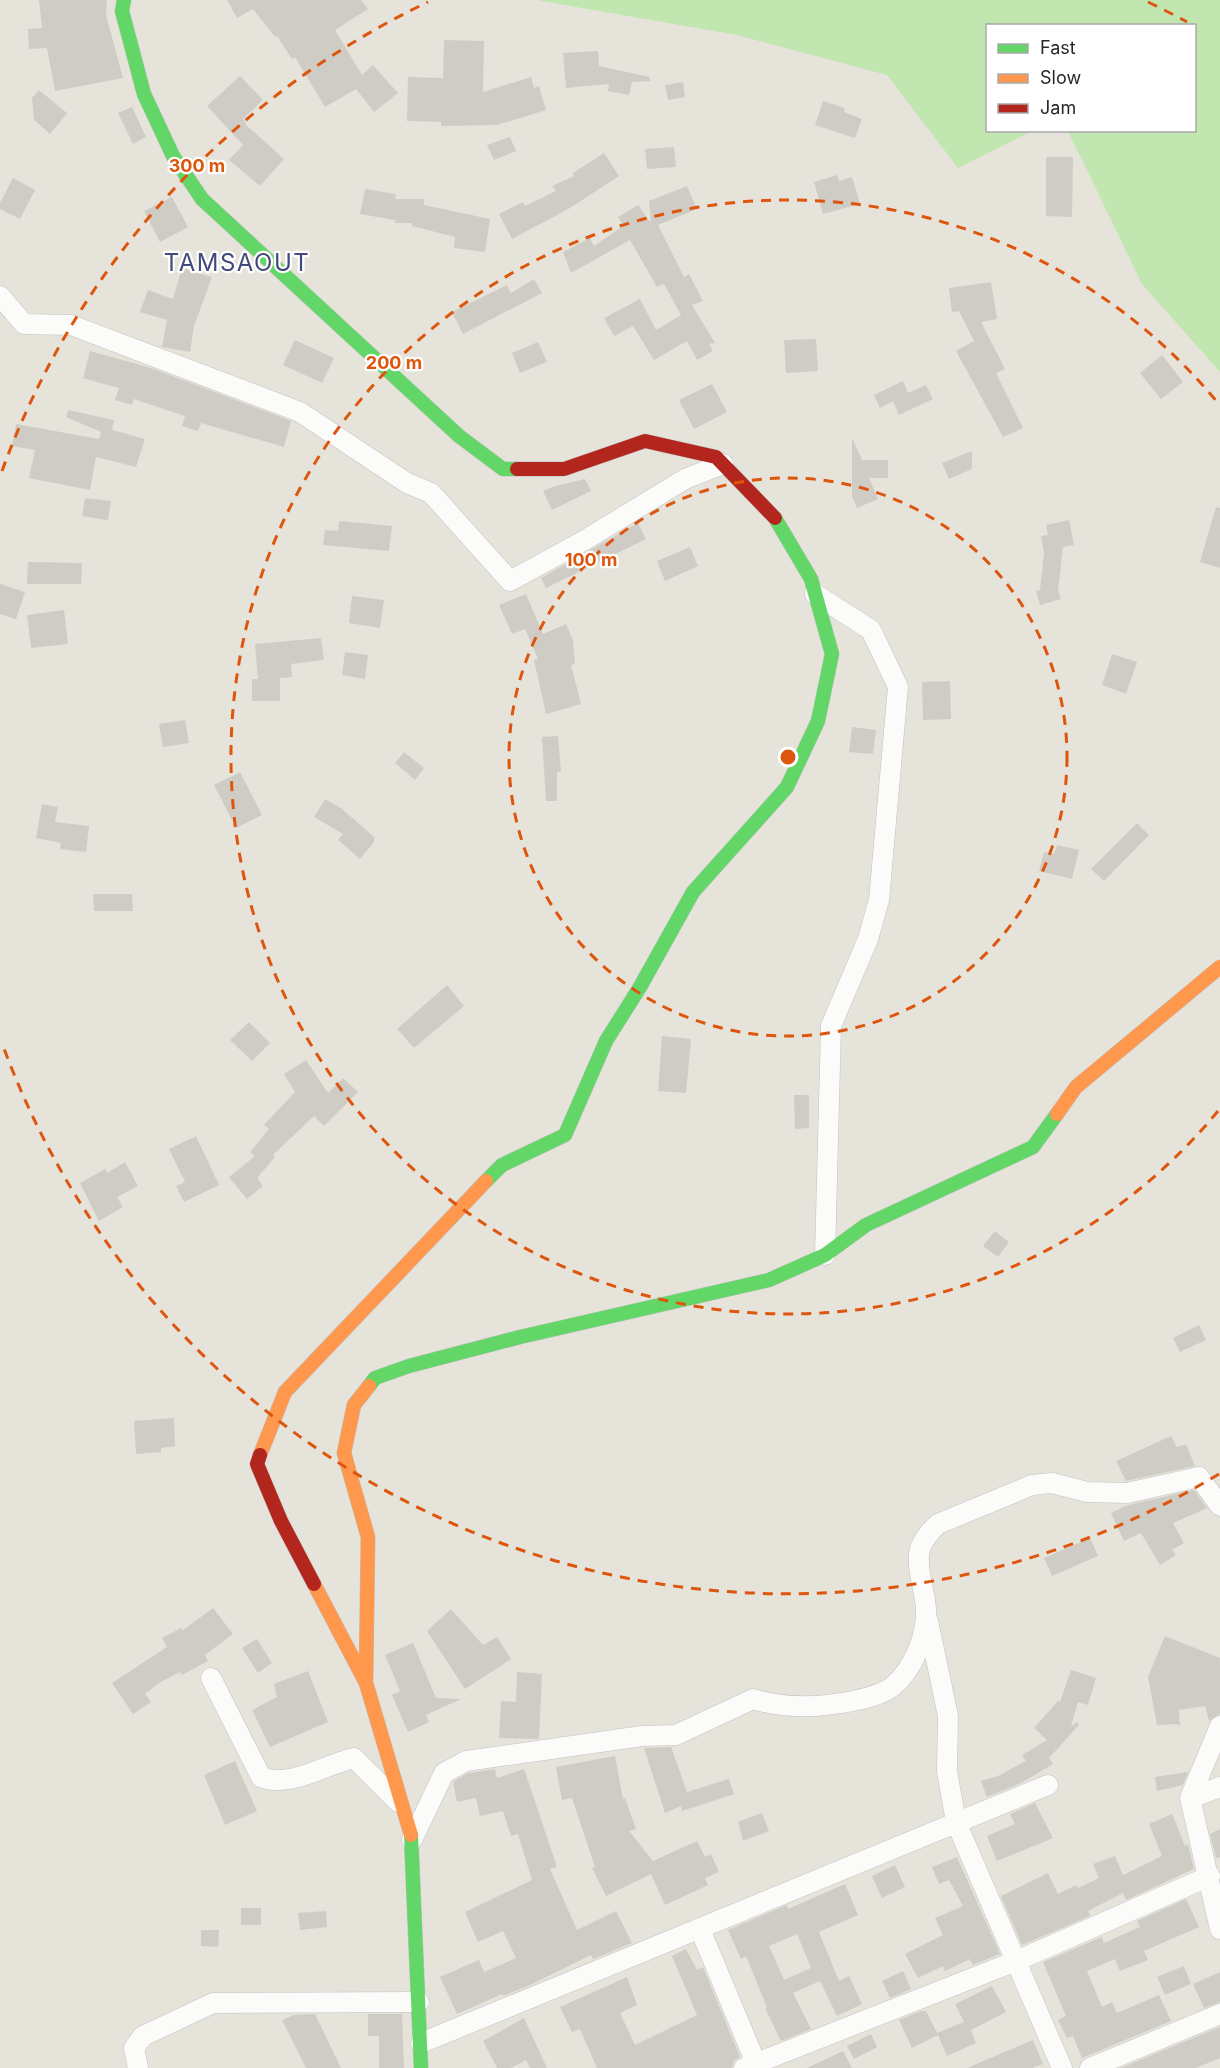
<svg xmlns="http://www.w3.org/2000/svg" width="1220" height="2068" viewBox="0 0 1220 2068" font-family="Inter,sans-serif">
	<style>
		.green { fill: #c2e6b0 }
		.building { fill: #cfccc6; fill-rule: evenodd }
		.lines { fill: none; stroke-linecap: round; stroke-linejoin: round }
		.street-casing { stroke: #c2c2c2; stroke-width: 21 }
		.fast-casing { stroke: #c2c2c2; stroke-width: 15 }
		.slow-casing { stroke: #c2c2c2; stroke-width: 15 }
		.jam-casing { stroke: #c2c2c2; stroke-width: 15 }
		.street { stroke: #fbfbfa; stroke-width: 20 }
		.fast { stroke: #63d668; stroke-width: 14 }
		.slow { stroke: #ff974d; stroke-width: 14 }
		.jam { stroke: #b3261e; stroke-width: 14 }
		.ring { fill: none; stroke: #de560d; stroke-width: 3; stroke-dasharray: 10 8 }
		.labels { text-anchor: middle; stroke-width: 4.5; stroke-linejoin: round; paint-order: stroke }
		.quarter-label { font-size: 24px; letter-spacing: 1.5px; fill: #44497b; stroke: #fff }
		.centre { fill: #de560d; stroke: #fff; stroke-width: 3 }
		.ring-label { font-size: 18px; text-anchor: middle; font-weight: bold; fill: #de560d; stroke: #fff; stroke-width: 4.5; stroke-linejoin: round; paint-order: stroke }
	</style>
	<rect width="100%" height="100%" fill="#e6e3db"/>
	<path class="green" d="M536,0H1220V372L1142,284L1068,131L1194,130V26H988V130L1032,131L958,168L887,75L737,35Z"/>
	<path class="building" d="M39,0H107L106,15L123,78L55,91L47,48L29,49L28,29L42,28Z
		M227,0H361L368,9L335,30L362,75L373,65L398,93L374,112L356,89L325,107L295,57L292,59L277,36L275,37L253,9L237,18Z
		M444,40L484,41L483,92L531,77L534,88L539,86L546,110L497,125L441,126V122L407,121L408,77L443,78Z
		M598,51L599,66L650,77V81L632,82L629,95L608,91L609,84L566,88L563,53Z
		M240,76L263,100L243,119L246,123L245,124L284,159L260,186L229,160L243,145L207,106Z
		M683,82L685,97L668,100L665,85Z
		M39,90L67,113L50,134L34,120L32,98Z
		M823,101L845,108L844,112L862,119L855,138L815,125Z
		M132,107L146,137L133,144L118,113Z
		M510,137L516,151L494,160L487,145Z
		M674,147L676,167L647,169L645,149Z
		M604,153L619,176L570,208L512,239L499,214L523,202L525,206L556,191L552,186L574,176L573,173Z
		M1046,157H1073L1072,217L1046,216Z
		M837,175L839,181L852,177L860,204L823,214L814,182Z
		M13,178L35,190L20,219L0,209V203Z
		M687,186L697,209L658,225L684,277L689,274L703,301L692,305L715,343L709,344L713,351L697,360L687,341L654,360L633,326L614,336L604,318L640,299L656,330L681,315L664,284L657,287L630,240L571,273L563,252L590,238L594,246L623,226L618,217L638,205L651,223L649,201Z
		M365,189L396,194L395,199H424V205L490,219L485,252L454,248L455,237L412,226V223H395V220L360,214Z
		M172,197L188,227L160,242L144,211Z
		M182,268L212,277L194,326L190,352L162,347L167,320L140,312L148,290L173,299Z
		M534,279L542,293L463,334L452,312L507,285L511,293Z
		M991,282L997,319L981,322L1005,369L996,373L1023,428L1003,437L956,351L974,341L959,311L952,312L949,288Z
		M816,339L818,371L786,373L784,340Z
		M295,340L334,358L322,383L283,365Z
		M538,342L547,362L520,373L512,353Z
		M90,351L151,368L291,421L284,447L201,423L198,431L182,426L185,416L134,399L132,405L115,400L119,388L83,378Z
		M1162,355L1183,382L1161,399L1140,373Z
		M903,381L908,393L926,385L933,399L899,415L893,401L880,408L874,395Z
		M712,384L727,412L694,429L679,400Z
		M68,410L114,420L112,430L145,439L136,467L96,457L90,490L29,478L35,450L12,446L16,424L99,439L101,432L66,417Z
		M852,438L862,460H888V478H869L878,499L857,508L852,496Z
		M972,451V469L949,479L942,463Z
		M585,479L591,491L552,510L543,491L555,486Z
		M85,498L111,501L108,520L82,516Z
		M1216,507L1220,508V568L1200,562Z
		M1069,520L1074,545L1063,547L1058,591L1061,599L1040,605L1036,591L1040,590L1044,553L1041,536L1048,535L1046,525Z
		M339,521L392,526L389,551L323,545L325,530L338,531Z
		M638,523L646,539L546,588L541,578Z
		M690,547L698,566L665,581L657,561Z
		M28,562L82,563L81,584H27Z
		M0,584L25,592L16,619L0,614Z
		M526,594L543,634L566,624L573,640L575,664L571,665L581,704L546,714L534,660L538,659L525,629L512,634L499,605Z
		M352,596L384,600L380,628L349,623Z
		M64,610L68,644L31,648L27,615Z
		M321,638L324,660L291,664L292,677L280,678V701H252V679H258L255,644Z
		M345,652L368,655L365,679L342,675Z
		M1112,654L1137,662L1126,694L1102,685Z
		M950,681L951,719L923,720L922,682Z
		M185,720L189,743L163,747L159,724Z
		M852,727L876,730L873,754L849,752Z
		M558,736L561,772H557V801H546L542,737Z
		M404,752L424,768L415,780L395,763Z
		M240,772L262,815L236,828L214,785Z
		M325,799L341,808L374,837V842L360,859L338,840L343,834L314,817Z
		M42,804L58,807L55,822L89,826L86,852L60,849L61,843L36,838Z
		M1137,823L1149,835L1104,881L1091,869Z
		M1057,845L1079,850L1072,879L1039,871L1044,852L1054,854Z
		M93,894H132L133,911H94Z
		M447,985L464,1006L414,1048L397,1029Z
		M249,1022L270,1043L252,1061L230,1040Z
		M662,1036L691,1039L686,1093L658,1091Z
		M306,1060L328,1093L343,1078L358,1092L324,1126L314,1116L273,1155L275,1157L257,1178L263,1186L247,1199L229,1177L255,1156L250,1152L269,1129L264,1125L295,1092L284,1074Z
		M794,1095H809V1128L795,1129Z
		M196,1136L219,1185L184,1202L176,1186L185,1182L169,1149Z
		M125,1162L138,1186L117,1197L123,1207L99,1221L80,1183L105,1169L107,1173Z
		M995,1231L1009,1242L998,1257L983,1246Z
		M1199,1325L1206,1340L1180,1352L1173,1338Z
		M174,1418L175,1446L161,1448V1452L136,1454L134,1421Z
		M1171,1436L1177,1447L1186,1444L1195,1466L1126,1481L1116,1461Z
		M1194,1490L1207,1508L1173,1523L1184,1543L1172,1550L1176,1555L1160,1565L1141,1533L1124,1541L1111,1513L1128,1505Z
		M1090,1538L1098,1556L1052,1576L1044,1558Z
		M213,1608L233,1634L205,1655L208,1661L182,1675L180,1672L159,1683L145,1694L151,1702L133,1714L112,1683L167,1647L162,1638L181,1628L183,1630Z
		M451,1609L483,1645L497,1637L511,1659L465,1689L427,1631Z
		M1165,1636L1220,1658V1714L1209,1721L1205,1706L1179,1710L1180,1726L1177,1724L1157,1725L1148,1677Z
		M257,1639L272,1663L258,1673L242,1648Z
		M413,1643L436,1698L461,1699L426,1715L429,1722L408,1732L392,1695L400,1691L385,1655Z
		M1071,1670L1096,1678L1088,1705L1078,1702L1071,1726L1077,1722L1079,1725L1049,1758L1053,1764L1021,1783L987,1797L981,1781L998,1776L1026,1761L1022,1755L1047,1740L1034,1728L1058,1701L1060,1702Z
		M308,1671L328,1722L270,1747L252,1710L277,1697L274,1684Z
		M517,1672L542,1674L539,1739L499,1738L501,1701L516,1702Z
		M671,1747L687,1792L729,1779L734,1794L682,1811L681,1806L665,1813L644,1748Z
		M615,1756L623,1799L625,1798L636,1829L629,1831L653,1861L697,1841L705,1857L711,1854L719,1872L705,1878L708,1885L665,1905L651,1874L606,1896L592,1868L595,1867L572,1798L562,1800L556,1767Z
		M235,1761L257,1811L225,1825L204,1775Z
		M495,1769L497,1778L524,1769L557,1867L550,1869L577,1930L616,1911L632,1943L593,1959L591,1955L530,1985L503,1996L502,1994L457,2014L440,1977L479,1960L484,1972L516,1958L503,1931L478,1942L465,1912L532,1880L518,1834L511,1836L503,1811L480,1816L476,1798L457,1802L453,1782L468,1773Z
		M1188,1772L1183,1785L1157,1791L1155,1777Z
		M1035,1803L1053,1838L997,1861L987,1836L1015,1824L1010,1814Z
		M762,1813L769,1831L743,1841L738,1822Z
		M1172,1814L1185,1846L1188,1844L1194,1869L1126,1900L1123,1893L1088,1911L1090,1916L1022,1945L1001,1896L1048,1873L1058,1894L1076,1885L1078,1888L1099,1878L1093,1864L1115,1856L1123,1875L1162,1856L1149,1824Z
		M1220,1829V1857L1216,1858L1210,1834Z
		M957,1857L1000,1954L973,1965L970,1959L945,1971L943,1966L918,1978L905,1954L943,1935L935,1918L963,1906L949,1880L939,1884L932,1867Z
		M895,1865L905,1887L882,1898L872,1876Z
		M845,1884L858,1915L819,1932L839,1981L849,1976L862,2004L837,2016L820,1981L793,1993L811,2029L781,2041L765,2008L767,2007L746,1956L741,1959L728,1930L787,1905L788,1909ZM797,1934L811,1968L784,1980L769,1946Z
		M1186,1899L1199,1927L1144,1951L1148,1960L1120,1971L1115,1959L1087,1971L1102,2007L1112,2002L1117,2013L1159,1995L1171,2021L1082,2058L1073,2036L1067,2038L1058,2020L1066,2016L1043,1962L1102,1937L1104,1943L1140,1927L1137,1921Z
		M241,1908H261V1925H241Z
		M326,1911L327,1927L300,1930L298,1913Z
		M201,1930H219L218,1947L201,1946Z
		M686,1949L697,1970L703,1967L740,2057L734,2061L732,2068H597L580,2029L572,2032L560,2007L627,1977L637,2005L620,2013L635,2045L697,2015L672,1956Z
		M1184,1966L1191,1984L1165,1995L1157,1977Z
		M903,1971L911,1989L890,1998L882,1981Z
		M1220,1972V2002L1204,2008L1193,1984Z
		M992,1986L1006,2012L971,2030L976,2043L947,2056L937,2033L964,2022L955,2004Z
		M921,2011H926L938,2035L912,2048L899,2020Z
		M315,2014L341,2068H306L282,2020L294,2015Z
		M368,2014H402L404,2068H379V2036H368Z
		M524,2018L547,2068H530L526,2060L511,2068H497L483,2041Z
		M1220,2027V2058L1196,2068H1121Z
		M871,2034L877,2047L854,2059L847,2046Z
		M1033,2040L1043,2064L1032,2068H967Z
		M843,2051L852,2068H807Z"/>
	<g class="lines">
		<g class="street-casing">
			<path id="street" d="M0,296L24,324L71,325L300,412L407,483L431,493L510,581L585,540L685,479L723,464
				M815,594L871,630L898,687L879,900L868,939L831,1026L825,1255
				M928,1621L948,1716L947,1771L956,1822L1062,2068
				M211,1678L261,1777C289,1789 326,1764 354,1758L398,1802
				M1220,1726L1190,1798L1220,1929
				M1190,1798L1220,1787
				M412,1840L444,1773L466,1761L642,1736L676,1735L753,1699C786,1709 819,1708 853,1701C866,1698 881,1695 892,1687C913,1670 927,1636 926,1609C925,1591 917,1572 919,1554C920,1543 930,1531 938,1524L1032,1485L1052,1483L1087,1492L1127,1493L1199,1477L1220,1506
				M700,1929L758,2068
				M421,2043L1048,1785
				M138,2068L134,2048L143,2036L213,2003L419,2002
				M744,2068L1016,1961L1210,1876
				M1090,2068L1220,2014"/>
		</g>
		<g class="fast-casing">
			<path id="fast" d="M124,0L122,11L144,94L173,156L202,199L459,436L503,469H517
				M486,1181L502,1165L565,1135L606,1041L640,987L693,892L787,787L818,721L832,654L811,579L775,518
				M369,1386L375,1378L409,1366L520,1337L769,1280L825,1255L866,1225L1033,1147L1057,1114
				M411,1835L421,2068"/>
		</g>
		<g class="slow-casing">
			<path id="slow" d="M1057,1114L1076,1087L1220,967
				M260,1455L285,1392L486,1181
				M314,1584L366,1683L411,1835
				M366,1678L368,1537L344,1453L354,1405L369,1386"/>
		</g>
		<g class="jam-casing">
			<path id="jam" d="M517,469H564L645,441L716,457L775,518
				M260,1455L257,1464L281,1521L314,1584"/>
		</g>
		<use href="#street" class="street"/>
		<use href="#fast" class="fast"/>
		<use href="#slow" class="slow"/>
		<use href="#jam" class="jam"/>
	</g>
	<g class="ring">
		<circle cx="788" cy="757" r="279"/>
		<path d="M1218 1111A557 557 0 1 1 1218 403"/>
		<path d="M1219 1474A836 836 0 0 1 2 1043M2 471A836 836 0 0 1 428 2M1148 2A836 836 0 0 1 1187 22"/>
	</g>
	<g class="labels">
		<g class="quarter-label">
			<text x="237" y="271">TAMSAOUT</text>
		</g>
	</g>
	<circle cx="788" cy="757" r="9" class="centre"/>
	<g class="ring-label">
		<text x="197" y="172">300 m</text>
		<text x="394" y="369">200 m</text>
		<text x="591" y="566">100 m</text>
	</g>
	<rect x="986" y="24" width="210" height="108" fill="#ffffff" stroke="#a9a9a9" stroke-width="1.5"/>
	<rect x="998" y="44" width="30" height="9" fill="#63d668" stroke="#a9a9a9" stroke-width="1.5"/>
	<text x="1040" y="54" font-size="18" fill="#272727">Fast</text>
	<rect x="998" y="74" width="30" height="9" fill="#ff974d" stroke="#a9a9a9" stroke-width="1.5"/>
	<text x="1040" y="84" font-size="18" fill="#272727">Slow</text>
	<rect x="998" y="104" width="30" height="9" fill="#b3261e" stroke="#a9a9a9" stroke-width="1.5"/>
	<text x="1040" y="114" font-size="18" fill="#272727">Jam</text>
</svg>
